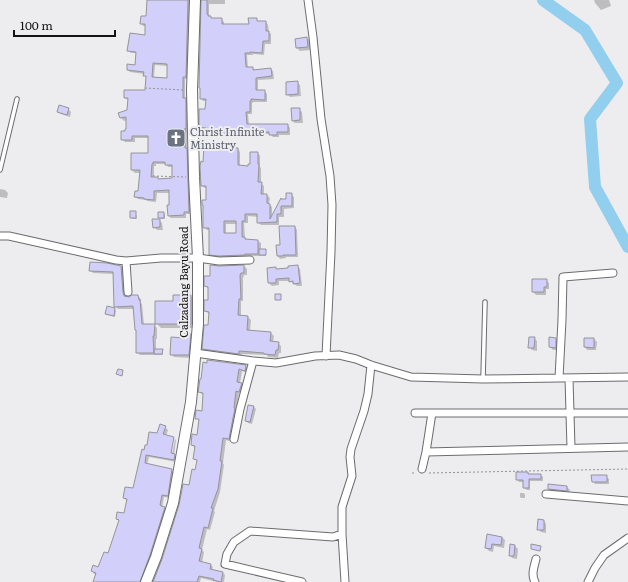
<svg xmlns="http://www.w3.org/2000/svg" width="628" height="582" viewBox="0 0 628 582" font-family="Literata,serif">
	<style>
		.shadow { fill: #0003; fill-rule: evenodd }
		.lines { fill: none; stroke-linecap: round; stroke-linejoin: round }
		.river { stroke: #92ceed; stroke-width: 12 }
		.building { fill: #d3cffb; stroke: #959497; fill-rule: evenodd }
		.lane-casing { stroke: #6b6c6e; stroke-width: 5.5 }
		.street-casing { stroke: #6b6c6e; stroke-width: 9 }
		.secondary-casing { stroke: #6b6c6e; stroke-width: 12 }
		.path { stroke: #939395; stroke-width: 1; stroke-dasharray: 2 2; stroke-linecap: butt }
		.lane { stroke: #fff; stroke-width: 3.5 }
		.street { stroke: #fff; stroke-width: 7 }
		.secondary { stroke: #fff; stroke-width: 10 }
		.labels { text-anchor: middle; stroke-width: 4; stroke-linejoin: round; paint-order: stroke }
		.worship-label { font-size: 11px; fill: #5b616d; stroke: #ededf0; text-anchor: start }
		.street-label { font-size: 11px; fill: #131314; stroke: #ededf0 }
	</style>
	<rect width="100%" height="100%" fill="#ededf0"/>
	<path class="shadow" d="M149,0H192L188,79H185V98L188,101L189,131H187V149L189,151L191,214H186V218H171L168,215L170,206V193H157L156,202L147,201L146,200L138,199L135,197L139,192L140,173H135L132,170V154H149V138H135V142H125L122,139L127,130V120L124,121L121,118L120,114L128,111V100L125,98L146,91L147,78L144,75V74L130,72L128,70L136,66L137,53H131L128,50L145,36L146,26H143L141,23L147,17ZM155,65L168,66V79L154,78ZM156,164H166L168,167H173V179L158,180L154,178V166H156Z
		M202,0H225V4H209V17H210L213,20L221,19L224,22V25H250L256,19L259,22H266L268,25L269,32L271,34V44H265L264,55L253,54V55H247L248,68H253L255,70L270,69L273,71L274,79L258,80V91H265L267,94V102H253V103H252V114H248L249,125H288L290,128V135H279V137H273L270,134H254V136H244L242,135H214L212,132V131L203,129L200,127L206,110V101H203L201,98Z
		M594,0H609L611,6L601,10L595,3Z
		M307,38L310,41L311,50L300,51L297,48Z
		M297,82L300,85L301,96L290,97L287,94Z
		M68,109L71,112L70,117L61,114L58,112Z
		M299,109L302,112L303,123H295L293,121Z
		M238,149L240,152V166L249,167L258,153L260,156V167L261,168V183L264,186V195H267L270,198L269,204L272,207V217L282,200H287L291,194L294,197V208L284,209V217H279V225H261L258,222V217L248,216V223H244L245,238L247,240L258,241L261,243V250H265L266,251V256H248V258H223L213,257L210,254V230H207L204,227L207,201V188H205L202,186L204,163ZM226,224H237V234H226Z
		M0,189L5,190L8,193L7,198L0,197Z
		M135,212L136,213L137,219H133L131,218Z
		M164,213L165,214V219H161L159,218Z
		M159,220L162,223L163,230H157L154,227Z
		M295,227L297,230L298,257H286V258L280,259L278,256L277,246H281Z
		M121,266L124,269L126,297L129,298L138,296L141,299V303L142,304L144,325H154L157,328V339H156V350H162L163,351V355H140L137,352V331L136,330L134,309H118L115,306L114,274L93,273L90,270Z
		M244,266L247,269V275H244L243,278V301H241V317H248L251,320L250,331L271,333L274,336L273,342L278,343L281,346V353H279L278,358L268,357L267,355L242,354V357L206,352L203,349L209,327L210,314H209L206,311L209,301V290L206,286L219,267Z
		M297,266L300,269L302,286H297L290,281H279V285L272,286L269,283L275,268L277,270L289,269Z
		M533,280H546L549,283V289H546V295H536L533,292Z
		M191,296L196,301L195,328H161L156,323L174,302Z
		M108,308L116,310L115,317L108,315L106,314Z
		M190,335L193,338L191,358L174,357L171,354Z
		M534,338L537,341V351L532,350L530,347Z
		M556,339L559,342L558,350H553L550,347Z
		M594,339L597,342L596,350H587L585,347Z
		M246,366L248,369L247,373L242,371L240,383L244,386L242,394L239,393L236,411L237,412L232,442L226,440L223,463L224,465L220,492L214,511L215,512L210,530L207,529L202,550L204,552L202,563L210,564L213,567L212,570L223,573L225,575L224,582H217L201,578L200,582H153L196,471L198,461L194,458L195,448L192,445L197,436L200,421L196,418L202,412L204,395L202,394L199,392L201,380Z
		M254,407L256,409L252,424L248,423L246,421Z
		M165,427L168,430L166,436L174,438H173L169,458L171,459L175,439L176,440L174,455L177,458V462L149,457L147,465L172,470L175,473L170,498L164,497L162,508L167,511L143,582H96L97,575L94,574L92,571L99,568L109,554L120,521L117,519L125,514L127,501L124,498L134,489L145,451L157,435Z
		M528,473L530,475H541L543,477V481H530V490H527L524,488V482H519L517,479Z
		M606,476L609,479V484H595L593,481Z
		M567,487L570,490L569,493L552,492L549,489Z
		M520,493H524L525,495V498H521L520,497Z
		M544,521L546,524V533L541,532L538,529Z
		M488,535L502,537L505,540L504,548L494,546L493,552L489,551L486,548Z
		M515,546L518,549L517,559L512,558L510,555Z"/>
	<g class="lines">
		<path class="river" d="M543,0L585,30L617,83L590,119L595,187L628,247"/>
	</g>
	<path class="building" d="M147,0H188L186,77H183V98H186V129L185,128V148H187L189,212H184V215L168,216L167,205H169V190L154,191V200L144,199V198L134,197L135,191H138L140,170H131V153H148V136H132V140H121V131H125V129H126V117L120,118L118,113L127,110L128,98H124V90H145L146,76H143L144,72L127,70V64L135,65L136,52L127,51L130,33L145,35V24H140L141,16H146ZM153,63L167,64V78L152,77ZM153,162H165V165H172V178L158,179V177H151L152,164H153Z
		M201,0H207V14H208V16H211V18H222V24H249L248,18H257V21H266V31H269V41H263L262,53L250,52V53H245L246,67H253V70L271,68L272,76L256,78V90H265V100L251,99V101H250V112H246L247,124H288V132H277V135H269V132H252V133L240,134V133H211V129L199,127V109H205L206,99H200V88H199Z
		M307,37L308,47L296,48L295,39Z
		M298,81V94L286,95V82Z
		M59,105L69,108L67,115L57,112Z
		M291,108H300V120L292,121Z
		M204,145L238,148V165L248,166V164H250V152H258V164H259L258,182H262L261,194H267V203L270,204V219L281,198V199H286V193H292V206H281V214H277V222L257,223V214H245V221H242V237H245V239L258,240V254H245V255L219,256L209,255V228H203V205H202V200H206V186H201L200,166L201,161L203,162ZM224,221H236V233H224Z
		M130,211H136V218H130Z
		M158,212H164V218H158Z
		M152,219H160V227L153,228Z
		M279,226H295L296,255H283V256H277L276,245H280Z
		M259,249H266V255H259Z
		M90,262L107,263L121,266L123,292L124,296L129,297L132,295H138L139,300H140L142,324H155L154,336H153L154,353H136V330H135L133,306L114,307L113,272L89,271Z
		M210,265L219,266L244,265V273H241L240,275L241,299H239L238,315L248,316L247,330L271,332L270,341L279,342L278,350H276L275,355L264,354V353L239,351V354L202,349L204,325H208L209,312L204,311V300H208V287L204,286V276H210Z
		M298,265L300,283L293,284V281L289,282V278L276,279V283H268L267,268L276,267V269L288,268V266Z
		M532,279H547V287H544V292H532Z
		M275,294H281V300H275Z
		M173,295H191V324H155V301H173Z
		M107,306L115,308L114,316L105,314Z
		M184,334H191L189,355H170L171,337L184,338Z
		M529,337H535L534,348H528Z
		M549,337L556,338V348L549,347Z
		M584,338H594V348L584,347Z
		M154,349H163L162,354H154Z
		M207,360L246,365L245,371L239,369L237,382L242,383L239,392L236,391L234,408H235L229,439L223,438L220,461H222L218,489L211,508H213L208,528L204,527L199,548L202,549L199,561L211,564L210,569L223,572L221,582L213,580L214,579L199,576L197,582H153L162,559L179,505L183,484L189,485L192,469L195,470L197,460L193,459L195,446L191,445L192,434L197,435L199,419H195L196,410L202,411L203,393L198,392L200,379H201L203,362L207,363Z
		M118,369L123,370L122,376L116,374Z
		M248,405L254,406L250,422L245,421Z
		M160,424L166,426L163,434L174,437L171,453L175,454L174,460L146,455L145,463L172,469L168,496L162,495L160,505H161V506L165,507L150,555L140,582H93L96,573L91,571L93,565L98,567L104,552L108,553L119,520L116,519L117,512L124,513L127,499L123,498L125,487L133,488L142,449L144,450L145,445H147L149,432L157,433Z
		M516,472H528V474H541V479H529V488H523V480H516Z
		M591,475H607V482H592Z
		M548,484L567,486V491L548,489Z
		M538,519L544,520V530H537Z
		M487,534L502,537L501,545L492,544L491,549L485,548Z
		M510,544L515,545L514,556H509Z
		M531,544L541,546L540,551L531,549Z"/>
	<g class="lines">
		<g class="lane-casing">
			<path id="lane" d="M0,170L17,99
				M483,379L485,302"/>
		</g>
		<g class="street-casing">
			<path id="street" d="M308,0L313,37L321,119L330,176L332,205L331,252L326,356
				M0,236H9L116,260L126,261L161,258H198L219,261L250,260
				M126,261L128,292
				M195,353L253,361L276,363L315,356L339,355L356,359L371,365L411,377L483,379L628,377
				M559,378L562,320L563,277L613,273
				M569,378L571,448
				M415,413H432
				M628,413H432L426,452L628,447
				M234,439L240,409L253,361
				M422,469L426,452
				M546,494L628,501
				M302,582L225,564L227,554L234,542L250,531L333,537L342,534
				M345,582L342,534V507L352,476L350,457L351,449L364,411L368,394L371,365
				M535,582C531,575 534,567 536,559
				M588,582L595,568L604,555L628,538"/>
		</g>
		<g class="secondary-casing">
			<path id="secondary" d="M146,582L156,557L173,503L191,402L198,324V258L194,177L192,90L195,0"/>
		</g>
		<path class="path" d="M145,88L183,90
			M153,176L186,177
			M412,473H415
			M429,473L628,469"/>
		<use href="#lane" class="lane"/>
		<use href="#street" class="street"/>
		<use href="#secondary" class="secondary"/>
	</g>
	<defs>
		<g id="church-square" transform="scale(1)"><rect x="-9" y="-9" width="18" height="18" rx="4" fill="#6b7280" stroke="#ededf0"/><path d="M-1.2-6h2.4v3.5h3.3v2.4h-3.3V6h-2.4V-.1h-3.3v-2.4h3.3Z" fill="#fff"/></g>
	</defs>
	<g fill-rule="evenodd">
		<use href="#church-square" x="176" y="138"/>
	</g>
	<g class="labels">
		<g class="worship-label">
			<text x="190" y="136">Christ Infinite<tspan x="190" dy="13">Ministry</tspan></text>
		</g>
		<g class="street-label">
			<text transform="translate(184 282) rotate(-90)" y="4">Calzadang Bayu Road</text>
		</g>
	</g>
	<path d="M14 30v6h101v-6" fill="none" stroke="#131314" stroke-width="2"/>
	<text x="20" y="30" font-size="12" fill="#131314" stroke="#ededf0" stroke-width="3" paint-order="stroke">100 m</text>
</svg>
